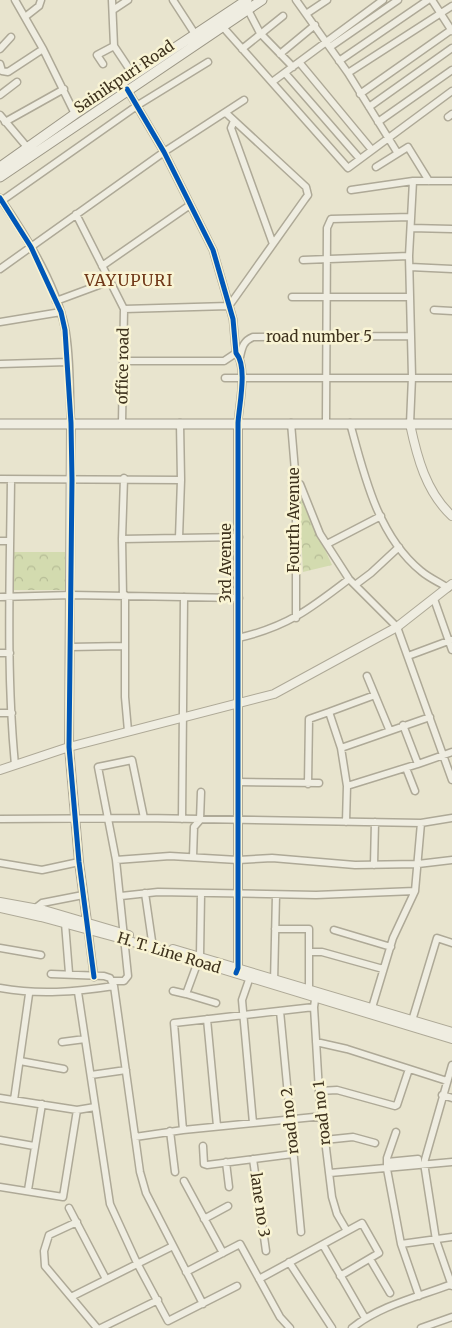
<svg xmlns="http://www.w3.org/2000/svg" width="452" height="1328" viewBox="0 0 452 1328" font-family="Merriweather,serif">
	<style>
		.park { fill: url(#park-crowns) }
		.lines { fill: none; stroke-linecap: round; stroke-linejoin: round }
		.minor-casing { stroke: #aea997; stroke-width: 9 }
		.tertiary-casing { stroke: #aea997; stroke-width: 10 }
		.secondary-casing { stroke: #9d9887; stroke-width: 11 }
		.minor { stroke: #efede1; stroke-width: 6 }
		.tertiary { stroke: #efede1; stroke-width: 8 }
		.secondary { stroke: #efede1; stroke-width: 9 }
		.cycleway-casing { stroke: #f9f4d4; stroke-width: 8 }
		.cycleway { stroke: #0057b8; stroke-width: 5 }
		.labels { text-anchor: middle; stroke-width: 5; stroke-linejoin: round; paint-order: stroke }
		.street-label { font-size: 15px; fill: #3e321d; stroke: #f9f4d4 }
		.neighbourhood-label { font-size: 16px; letter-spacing: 1px; fill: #703818; stroke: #f9f4d4 }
	</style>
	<defs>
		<pattern id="park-crowns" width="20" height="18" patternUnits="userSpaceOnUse" patternTransform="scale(1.25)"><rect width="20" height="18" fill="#d3dbaf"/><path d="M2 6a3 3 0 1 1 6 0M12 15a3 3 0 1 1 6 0" fill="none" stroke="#b6bc96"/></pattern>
	</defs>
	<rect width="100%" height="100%" fill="#e8e4ce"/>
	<path class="park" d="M299,492L332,565L303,572Z
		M14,552H65V590H14Z"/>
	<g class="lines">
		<g class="minor-casing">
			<path id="minor" d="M15,0L43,49
				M112,0L114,46L134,76
				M173,0L195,34
				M296,0L348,73L397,152
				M432,0L452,31
				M113,10L128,0
				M248,10L260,33L293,67
				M306,14L327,0
				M25,17L39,6L41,0
				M222,26L348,168L452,91
				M330,47L398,0
				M0,49L11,37
				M242,49L283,16
				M280,54L315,25
				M339,61L428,0
				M299,62L372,150
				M0,64L2,71L8,72L43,49L75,114
				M103,64L97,55L114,46
				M285,73L360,159
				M348,73L452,6
				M272,82L383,0
				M127,89L164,152L213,250L233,319L236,353C248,367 239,405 238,423
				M360,94L451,30
				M0,95L17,82
				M369,107L452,48
				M0,115L27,147
				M448,117L452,114
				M234,121L231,128L273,244
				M5,122L64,89
				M378,122L452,70
				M376,167L408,147L429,181
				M351,190L413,181H452
				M0,198C25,234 56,285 65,328C71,358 69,392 71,423
				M0,202L138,105L208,62
				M76,214L124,309L229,306L305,199L308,195L306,187L226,113
				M411,228L452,229
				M303,260L409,256
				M102,266L190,205
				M410,267L452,269
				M0,269L164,152L244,100
				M292,297H410
				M56,301L110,281
				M434,310L452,311
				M0,322L61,312
				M240,357C242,348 243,341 253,337L411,336
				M123,361H224L236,353
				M0,364L68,362
				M225,378H452
				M122,423L124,309
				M180,423L181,480
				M291,423L296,483V618
				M326,423L327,228L331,219L411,217
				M350,423C364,475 378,536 421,571C429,578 439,582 448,588
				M410,424L412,377L409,256L413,181
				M124,478L122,539L179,538
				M0,479L181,480L179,538L239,537
				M11,480C10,574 6,671 15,765
				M296,483L300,484L320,534L349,579L397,627L452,780
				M122,539L123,596
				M0,541H10
				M327,544L381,516
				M355,585L371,573L399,547
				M125,595V697L128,731
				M0,597L71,595L239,598
				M434,599L452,650
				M238,638C287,627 310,609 349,579
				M70,647L125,646
				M0,653H10
				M408,656L451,640
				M367,676L389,729
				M375,695L329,712L341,748L430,717
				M0,713H12
				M403,725L418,764L452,752
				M341,748L347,786L346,822
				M406,768L415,791
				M238,782L319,783
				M308,784L309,719L329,712
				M347,786L418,764
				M0,819L144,818L421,823L452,818
				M182,819L184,597
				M193,857L194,827L200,820L201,792
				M116,860L170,856L238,860L272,858L355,865L418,864L452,860
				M0,863L42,870L79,862
				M374,865L375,822
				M145,893L153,948
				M121,896L158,892L316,895L415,891
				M33,910L42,903L83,895
				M65,923L69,973
				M88,929L94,977
				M275,929H309V952H322L383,969
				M334,930L391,947
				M0,948L41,955
				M309,952V989
				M51,974L104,976L110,978L114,986L140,1172L146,1193L203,1304
				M251,974L242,1000L253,1123
				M112,981H124L128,976L116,860L98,767L132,760L144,818
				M274,983L276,895
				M0,988C39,995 75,992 114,986
				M173,991L186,994L200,956L201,894
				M78,992L110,1204L137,1263L168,1321L237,1286
				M316,993L314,1007L319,1091L332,1197L337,1214L347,1231
				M186,994L216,1003
				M280,1011L301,1232
				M371,1011L393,938L415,891L421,823
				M207,1019L217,1126
				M411,1024L437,938L452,943
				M62,1042L85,1039
				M316,1042L347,1049L447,1081
				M20,1061L64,1069
				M452,1065L424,1163L436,1240L452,1286
				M91,1075L126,1070
				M319,1091L337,1090L395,1106L397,1105L409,1069
				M442,1095L452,1098
				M0,1098L77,1110L95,1107
				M14,1100L29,994
				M183,1130L174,1023L314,1007
				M170,1131L175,1172
				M396,1132L387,1158V1169L401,1244L419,1296
				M135,1137L183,1130L324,1116
				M0,1140L34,1146
				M324,1140L353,1137L375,1143
				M203,1146L204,1164L207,1165L293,1154
				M253,1159L266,1251
				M226,1162L229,1187
				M387,1162L418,1159V1164
				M330,1173L452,1162
				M184,1181L223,1253
				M0,1187L63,1197L77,1110
				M28,1190L42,1104
				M69,1208L106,1279
				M204,1219L228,1206
				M77,1222L49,1235L44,1251L45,1266L97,1328
				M401,1244L452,1237
				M323,1245L365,1318
				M370,1259L390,1293
				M289,1262L332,1328
				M186,1272L240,1244L280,1317L290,1328
				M259,1279L362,1223L379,1253L340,1276
				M71,1297L173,1246
				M101,1328L158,1300
				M352,1328C381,1305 418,1297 452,1284
				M421,1328L452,1317"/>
		</g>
		<g class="tertiary-casing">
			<path id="tertiary" d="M71,423L69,747L79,862L88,929
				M410,424C417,457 426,492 452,516
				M0,770L69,747L274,694L397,627L452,584
				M0,902L44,910L129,935
				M0,908L41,917L126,940L452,1039
				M173,949L452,1032
				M236,973L238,968V423"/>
		</g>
		<g class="secondary-casing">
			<path id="secondary" d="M0,167L75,114L247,0
				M0,177L262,0
				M0,424H452"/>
		</g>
		<use href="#minor" class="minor"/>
		<use href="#tertiary" class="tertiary"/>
		<use href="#secondary" class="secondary"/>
		<g class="cycleway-casing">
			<path id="cycleway" d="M127,89L164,152L213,250L233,319L236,353C248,367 239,405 238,423V968L236,973
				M0,198L31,247L61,312L65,330L71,423L72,480L69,747L79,862L94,977"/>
		</g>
		<use href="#cycleway" class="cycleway"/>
	</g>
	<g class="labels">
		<g class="street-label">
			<text transform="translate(124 77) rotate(-34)" y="5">Sainikpuri Road</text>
			<text x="319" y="342">road number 5</text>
			<text transform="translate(123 366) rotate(-89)" y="5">office road</text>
			<text transform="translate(294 520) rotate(-90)" y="5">Fourth Avenue</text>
			<text transform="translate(226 563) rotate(-90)" y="5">3rd Avenue</text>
			<text transform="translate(169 953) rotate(17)" y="5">H. T. Line Road</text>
			<text transform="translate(322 1113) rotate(-96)" y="5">road no 1</text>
			<text transform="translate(290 1121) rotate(-96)" y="5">road no 2</text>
			<text transform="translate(260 1205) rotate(82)" y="5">lane no 3</text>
		</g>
		<g class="neighbourhood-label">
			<text x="129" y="286">VAYUPURI</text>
		</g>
	</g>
</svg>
